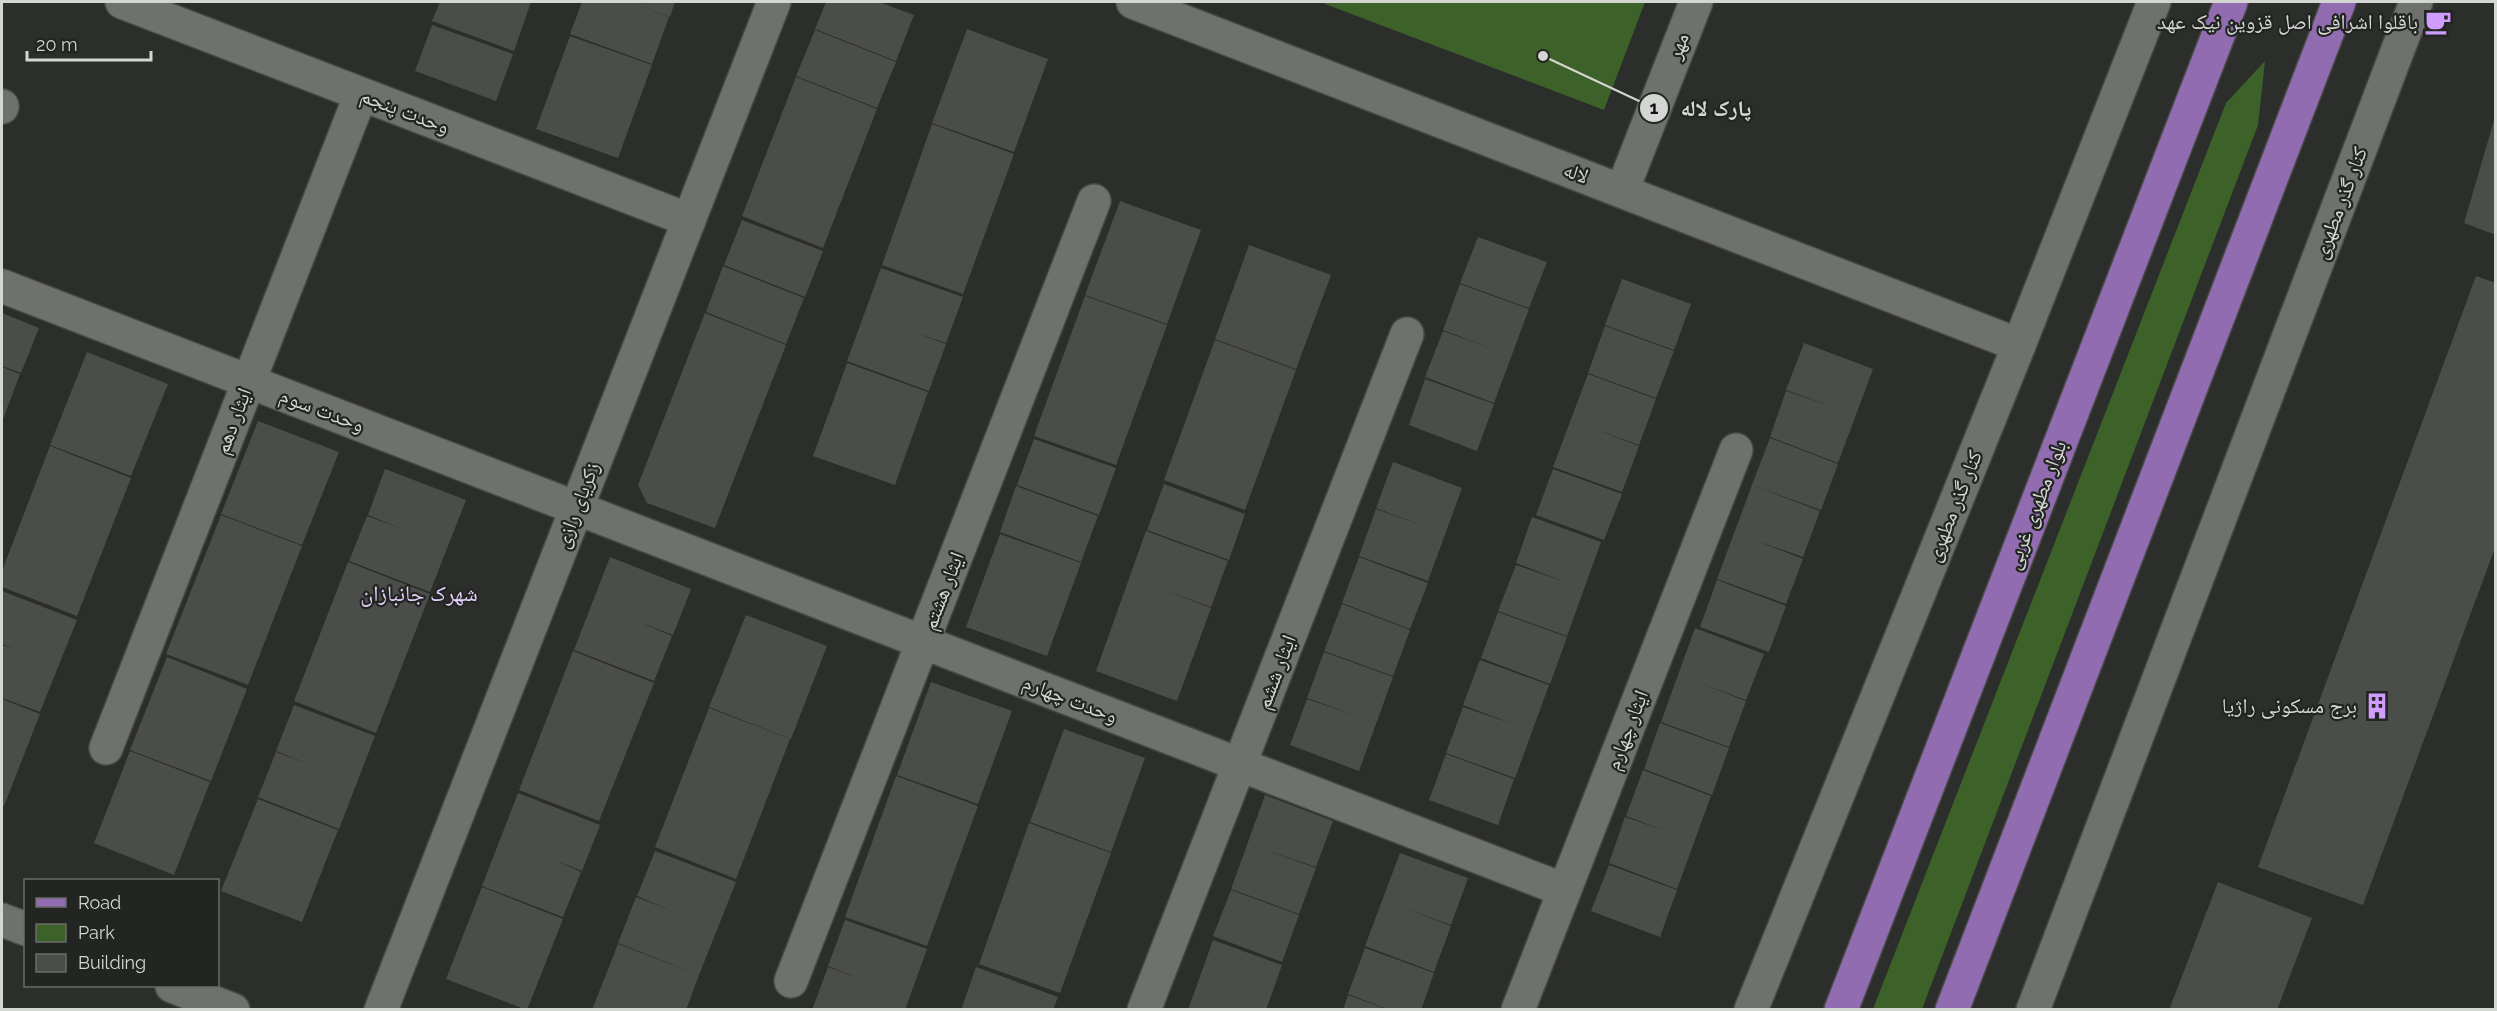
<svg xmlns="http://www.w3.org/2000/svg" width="2497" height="1011" viewBox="0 0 2497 1011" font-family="Raleway,'Noto Naskh Arabic',sans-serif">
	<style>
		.green { fill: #3d6229 }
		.building { fill: #4b4d4a }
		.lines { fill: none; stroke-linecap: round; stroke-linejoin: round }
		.minor-casing { stroke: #474946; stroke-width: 36 }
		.tertiary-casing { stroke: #474946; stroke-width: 36 }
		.primary-casing { stroke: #474946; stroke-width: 36 }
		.minor { stroke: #6e716d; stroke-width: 33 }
		.tertiary { stroke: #6e716d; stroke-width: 33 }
		.primary { stroke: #916cb0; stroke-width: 33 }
		.labels { text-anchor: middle; stroke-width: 4.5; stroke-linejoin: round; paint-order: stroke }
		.poi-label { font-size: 21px; fill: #d4d6d4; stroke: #222522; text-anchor: end }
		.street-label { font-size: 21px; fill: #d4d6d4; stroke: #222522 }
		.neighbourhood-label { font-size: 22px; fill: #e3cff8; stroke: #222522 }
		.leader { fill: none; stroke: #d4d6d4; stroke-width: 2 }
		.callout-dot { fill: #d4d6d4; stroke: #222522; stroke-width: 2 }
		.mark-label { font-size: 18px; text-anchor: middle; font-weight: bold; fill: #111 }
		.callout-label { font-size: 22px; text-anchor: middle; font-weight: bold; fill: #d4d6d4; stroke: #222522; stroke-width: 4.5; stroke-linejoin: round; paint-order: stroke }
	</style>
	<rect width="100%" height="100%" fill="#2c2e2b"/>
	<path class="green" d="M1320,2H1645L1604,110Z
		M2265,61L2258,125L1922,1009H1873L2226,103Z"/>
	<path class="building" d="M440,2H531L514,51L432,21Z
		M582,2H675L670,17L634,4L669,17L652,64L570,34Z
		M826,2H879L914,15L896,61L815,29Z
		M432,25L513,54L496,101L415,71Z
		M967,29L1048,59L1014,152L932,123Z
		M815,30L896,62L877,108L796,76Z
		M570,36L652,65L618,158L536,129Z
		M796,77L877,109L823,248L742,216Z
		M2495,117H2496V235L2464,223Z
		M932,124L1014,154L963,294L882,265Z
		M1120,201L1201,230L1167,324L1085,295Z
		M742,220L823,251L805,297L724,265Z
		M1478,237L1547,262L1529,308L1460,283Z
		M1249,245L1331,275L1296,369L1215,339Z
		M723,266L804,298L786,344L706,312Z
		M881,268L963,297L946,343L911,331L946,344L929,391L847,361Z
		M2476,276L2496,283V545L2363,905L2258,867Z
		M1622,279L1691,304L1674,350L1605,325Z
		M1460,284L1529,309L1494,403L1425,377L1443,331L1493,349L1443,330Z
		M1085,296L1167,325L1116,465L1034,436Z
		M2,313L39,328L21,373L2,366Z
		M705,313L786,345L715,528L647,503L638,485Z
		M1605,326L1674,351L1656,398L1588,373Z
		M1215,340L1296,370L1245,510L1164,480Z
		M1804,343L1873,369L1838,463L1770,437L1786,391L1836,408L1786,390Z
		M87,352L168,384L131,476L50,445Z
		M847,363L928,392L895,485L813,456Z
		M2,367L20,374L2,422Z
		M1588,374L1656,399L1639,445L1589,427L1639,446L1622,492L1553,467Z
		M1425,379L1494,404L1477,451L1409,425Z
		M258,421L339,452L302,545L221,514Z
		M1770,438L1838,464L1821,510L1752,485Z
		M1034,439L1116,468L1099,515L1017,485Z
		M50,446L131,478L77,616L2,587V571Z
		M1393,462L1462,488L1428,581L1359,556L1376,509L1426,527L1376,508Z
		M385,469L466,500L430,592L349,561L367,516L402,529L368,515Z
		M1553,469L1622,494L1604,540L1536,515Z
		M1164,484L1245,514L1229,560L1147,530Z
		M1752,485L1820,511L1803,557L1754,540L1803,559L1786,604L1717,579Z
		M1016,486L1098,516L1081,562L1000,532Z
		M221,515L302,546L248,685L166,654Z
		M1532,517L1601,542L1567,636L1498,611L1516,565L1565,582L1516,563Z
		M1146,531L1228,561L1211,607L1164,590L1211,608L1177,701L1096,671Z
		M1000,534L1081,563L1047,656L966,627Z
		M610,557L691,589L673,635L637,621L672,636L654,681L574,650Z
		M1359,557L1428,583L1410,629L1342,603Z
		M348,562L430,594L376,733L294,701Z
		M1717,580L1786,606L1769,652L1700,627Z
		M2,591L77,620L40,712L2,698V645L13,648L2,644Z
		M1342,604L1410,630L1393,676L1324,651Z
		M1498,612L1567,637L1550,684L1481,658Z
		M746,615L827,646L791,739L709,707Z
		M1695,628L1764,654L1746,700L1697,682L1746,701L1729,747L1661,722Z
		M573,651L654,683L599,821L519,790Z
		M1324,652L1393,677L1359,771L1290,745L1307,699L1357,716L1307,698Z
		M167,657L247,689L211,781L130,750Z
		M1480,660L1549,685L1515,778L1446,753L1463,707L1513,724L1463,705Z
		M931,682L1012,711L978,804L897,775Z
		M2,699L40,714L4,806L2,805Z
		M294,705L375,736L339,829L258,797L276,752L311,765L276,751Z
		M709,708L790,739L736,879L655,847Z
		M1660,723L1729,748L1712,795L1644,769Z
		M1064,729L1145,758L1111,852L1030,822Z
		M130,751L210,782L174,875L94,843Z
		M1446,754L1514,779L1498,825L1429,800Z
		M1643,770L1711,796L1677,889L1609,863L1625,817L1666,831L1626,816Z
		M896,776L978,806L927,946L845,917Z
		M518,793L600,825L582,871L552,859L581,872L563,917L482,886Z
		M1265,795L1333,821L1316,867L1266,850L1316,868L1299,914L1231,889Z
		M258,799L338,830L302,922L221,891Z
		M1029,823L1111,853L1060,993L979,964Z
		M655,851L736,882L699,975L618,943L636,897L672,911L637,896Z
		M1400,853L1468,878L1451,925L1402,907L1451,926L1434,972L1365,946Z
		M1609,865L1677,890L1660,937L1591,911Z
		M2218,882L2312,918L2277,1010H2169Z
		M482,887L563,919L527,1010L446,979Z
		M1231,890L1299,915L1282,962L1213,936Z
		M845,920L927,949L905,1010H812L828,967L863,980L828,966Z
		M1213,940L1282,965L1266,1010H1188Z
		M618,944L699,975L686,1010H592Z
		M1365,948L1434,973L1421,1010H1390L1348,994Z
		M976,967L1058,997L1053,1010H961Z
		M1348,995L1386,1009V1010H1343Z"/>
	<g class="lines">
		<g class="minor-casing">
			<path id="minor" d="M122,2L689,220
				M1133,2L2019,345
				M2,107V106
				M1622,191L1696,2
				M2,286L1564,890
				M106,748L361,94
				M791,981L1094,201
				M1144,1010L1407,334
				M1518,1010L1736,450"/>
		</g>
		<g class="tertiary-casing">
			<path id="tertiary" d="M2,920L26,929
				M172,986L233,1010
				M381,1010L774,2
				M1751,1010L2019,345L2154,2
				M2033,1010L2416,2"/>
		</g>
		<g class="primary-casing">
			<path id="primary" d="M1841,1010L2231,2
				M1952,1010L2339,2"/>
		</g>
		<use href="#minor" class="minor"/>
		<use href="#tertiary" class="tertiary"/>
		<use href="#primary" class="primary"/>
	</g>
	<defs>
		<g id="cafe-bare" transform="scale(2.07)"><path d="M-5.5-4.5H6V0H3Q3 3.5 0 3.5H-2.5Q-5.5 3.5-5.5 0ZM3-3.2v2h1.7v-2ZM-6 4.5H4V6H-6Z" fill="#d09dfe" stroke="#222522" stroke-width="2.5" paint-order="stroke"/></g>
		<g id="building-bare" transform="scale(2.07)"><path d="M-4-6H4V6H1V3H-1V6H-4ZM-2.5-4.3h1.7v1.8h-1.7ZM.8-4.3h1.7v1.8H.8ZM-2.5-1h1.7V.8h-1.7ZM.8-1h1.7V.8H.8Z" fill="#d09dfe" stroke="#222522" stroke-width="2.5" paint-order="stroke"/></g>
	</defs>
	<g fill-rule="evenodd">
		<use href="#cafe-bare" x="2438" y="22"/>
		<use href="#building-bare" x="2377" y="706"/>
	</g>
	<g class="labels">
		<g class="poi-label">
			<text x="2418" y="29">باقلوا اشرافی اصل قزوین نیک عهد</text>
			<text x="2357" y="713">برج مسکونی راژیا</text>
		</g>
		<g class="street-label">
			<text transform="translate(1678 46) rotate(-69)" y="7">مهر</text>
			<text transform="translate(405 111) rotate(21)" y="7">وحدت پنجم</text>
			<text transform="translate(1576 173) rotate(21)" y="7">لاله</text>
			<text transform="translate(2340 203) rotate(-69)" y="7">کنار گذر مطهری</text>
			<text transform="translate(322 410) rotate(21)" y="7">وحدت سوم</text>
			<text transform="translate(233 421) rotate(-69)" y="7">ایثار دهم</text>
			<text transform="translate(577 505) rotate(-69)" y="7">زکریای رازی</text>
			<text transform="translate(2036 505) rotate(-69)" y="7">بلوار مطهری غربی</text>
			<text transform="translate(1954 506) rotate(-68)" y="7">کنار گذر مطهری</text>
			<text transform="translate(943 591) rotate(-69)" y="7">ایثار هشتم</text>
			<text transform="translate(1276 672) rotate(-69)" y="7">ایثار ششم</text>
			<text transform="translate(1070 699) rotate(21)" y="7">وحدت چهارم</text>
			<text transform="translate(1627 730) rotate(-69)" y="7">ایثار چهارم</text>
		</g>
		<g class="neighbourhood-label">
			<text x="419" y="601">شهرک جانبازان</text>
		</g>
	</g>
	<path class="leader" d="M1543 56L1654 108"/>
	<g class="callout-dot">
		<circle cx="1543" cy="56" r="6"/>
		<circle cx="1654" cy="108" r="15"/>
	</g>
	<g class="mark-label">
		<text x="1654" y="114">1</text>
	</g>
	<g class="callout-label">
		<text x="1716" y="116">پارک لاله</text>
	</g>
	<rect width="2497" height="1011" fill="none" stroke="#d4d6d4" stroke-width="6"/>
	<rect x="24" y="879" width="195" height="108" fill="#222522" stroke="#696c69" stroke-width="1.5"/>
	<rect x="36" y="898" width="30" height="9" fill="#916cb0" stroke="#696c69" stroke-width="1.5"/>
	<text x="78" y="909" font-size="18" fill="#d4d6d4">Road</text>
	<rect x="36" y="924" width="30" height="18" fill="#3d6229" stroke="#696c69" stroke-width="1.5"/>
	<text x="78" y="939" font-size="18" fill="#d4d6d4">Park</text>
	<rect x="36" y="954" width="30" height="18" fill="#4b4d4a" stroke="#696c69" stroke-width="1.5"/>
	<text x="78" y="969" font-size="18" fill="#d4d6d4">Building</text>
	<path d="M27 51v9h124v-9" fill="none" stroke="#d4d6d4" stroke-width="3"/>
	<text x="36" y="51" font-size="18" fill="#d4d6d4" stroke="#222522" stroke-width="4.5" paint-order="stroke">20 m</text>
</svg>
